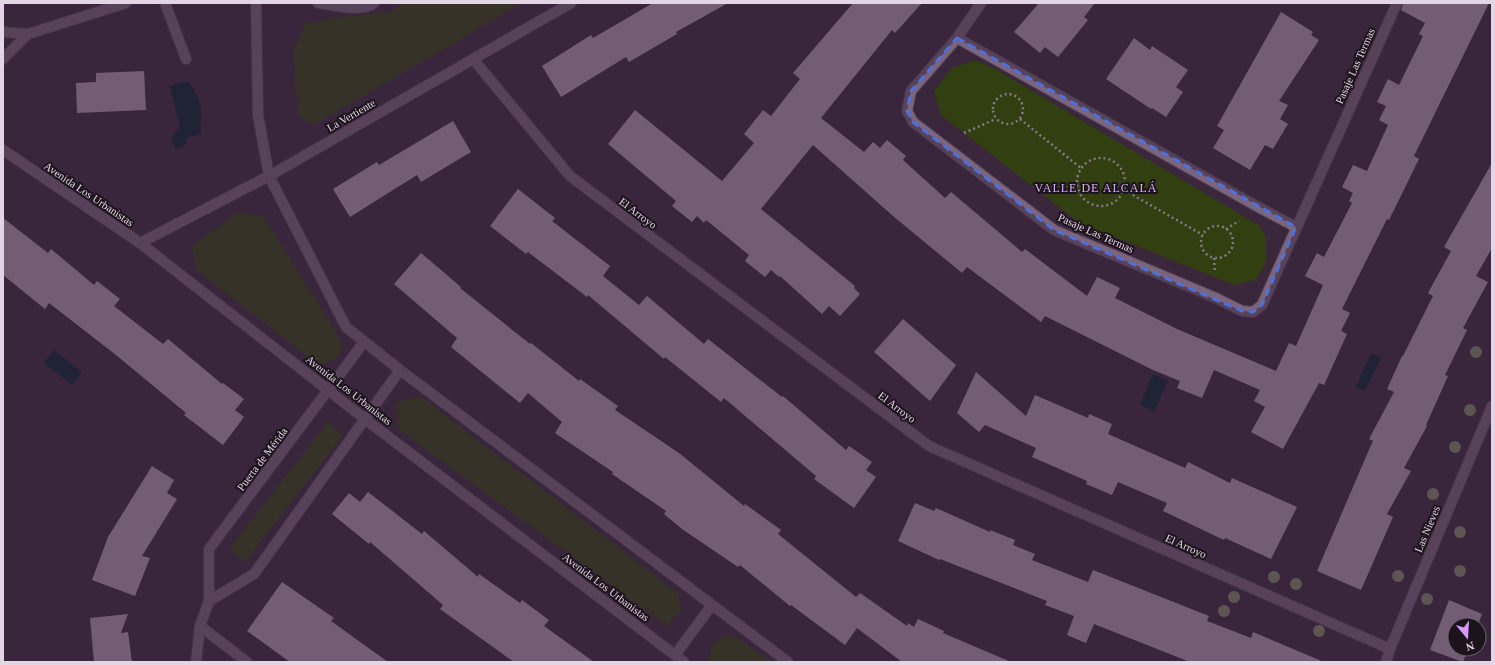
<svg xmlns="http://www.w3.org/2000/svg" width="1495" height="665" viewBox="0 0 1495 665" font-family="'Times New Roman',serif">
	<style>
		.green { fill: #324011 }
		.water { fill: #02202e }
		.building { fill: #b7a0ba }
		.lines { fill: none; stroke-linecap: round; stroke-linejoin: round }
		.minor-casing { stroke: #534355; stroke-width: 12 }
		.path { stroke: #877889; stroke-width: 2.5; stroke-dasharray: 2 3; stroke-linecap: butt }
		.minor { stroke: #7b657e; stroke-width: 10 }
		.tree { fill: #888e6e }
		.marked { fill: none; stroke: #4e70db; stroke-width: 3; stroke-dasharray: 8 5; stroke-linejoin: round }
		.labels { text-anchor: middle; stroke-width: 4; stroke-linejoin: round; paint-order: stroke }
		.street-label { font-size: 11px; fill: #e2d6e4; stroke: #1c131d }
		.neighbourhood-label { font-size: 12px; letter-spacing: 1px; fill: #d8b0f2; stroke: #1c131d }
	</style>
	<rect width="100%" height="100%" fill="#3a273c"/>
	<path class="green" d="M402,3H520L465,37L314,125L298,117L293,52L305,24L333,18L391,12Z
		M975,60L995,69L1260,226L1266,239V263L1256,280L1234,285L1078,222L941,115L934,91L952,68Z
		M238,212L264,217L336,332L343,348L335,360L319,365L196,270L192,246Z
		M421,397L678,593L681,610L667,626L398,429L396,402Z
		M328,422L343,435L245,562L229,549Z
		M726,634L739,639L771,662H709L711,645Z"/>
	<path class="water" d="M188,81C195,90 200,99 201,111C202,120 199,122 202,133L187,138L186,144L180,148H176C169,139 171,135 180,128L170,86Z
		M54,350L82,372L72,385L44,363Z
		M1371,353L1381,358L1365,391L1356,387Z
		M1153,374L1168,381L1154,411L1140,405Z"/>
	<path class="building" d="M653,3H728L676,32L677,34L629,62L626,57L561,97L542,66L591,35L593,38Z
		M853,3H922L895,33L892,30L821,118L864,152L873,142L880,148L887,140L906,156L903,160L945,198L951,192L1022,252L1025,249L1087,296L1097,277L1120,288L1115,298L1177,329L1276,371L1289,343L1296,346L1323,285L1305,276L1317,253L1324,257L1352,203L1349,201L1353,193L1342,187L1353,165L1367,171L1388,125L1379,120L1386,106L1377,102L1388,79L1399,85L1423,36L1419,34L1425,23L1401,10L1403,3H1489L1414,156L1419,159L1389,220L1387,219L1342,309L1350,313L1341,331L1347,334L1324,385L1319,383L1283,449L1251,432L1265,407L1254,401L1260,390L1214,370L1202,398L1177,388L1180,381L1153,370L1045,316L1041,322L967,267L962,273L893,216L813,145L761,209L855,286L854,288L860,294L840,316L829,306L822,314L780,276L779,277L771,270L765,277L745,261L749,255L706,220L704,223L697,216L692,222L672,206L676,201L608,144L635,110L722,181L754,143L744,134L763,110L771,116L800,79L793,73Z
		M1039,3H1095L1084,17L1088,20L1058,57L1045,47L1040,53L1014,32Z
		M1281,12L1313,32L1311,35L1319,40L1279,101L1288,105L1280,119L1288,124L1273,149L1265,145L1250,170L1213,148L1224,130L1217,126Z
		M1134,38L1150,50L1152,46L1188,70L1176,87L1183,92L1166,117L1152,108L1151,109L1106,79Z
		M144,71L146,110L77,113L76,83L96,82V73Z
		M453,121L471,152L421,182L417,175L350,217L333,189L377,162L379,165Z
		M1492,163V248L1476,276L1488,282L1463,328L1467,330L1445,375L1448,376L1426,425L1427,426L1404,468L1411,471L1387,514L1393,517L1361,590L1317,571L1368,452L1373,441L1369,439L1394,392L1387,389L1402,356H1403L1433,296L1428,293L1451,251L1444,247Z
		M518,189L555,218L552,221L610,266L603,276L639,305L647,296L704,344L708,339L782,397L783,396L846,450L849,446L872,462L866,470L876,477L854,508L814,479L816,476L724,398L721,402L665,357L664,359L588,295L587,297L528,252L526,254L490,226Z
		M3,218L48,253L51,249L94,285L97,281L120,299L114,306L163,344L168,339L222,384L223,383L244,399L235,410L244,417L223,445L184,415L186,413L116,355L49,303L45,309L3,275Z
		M421,253L461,287L460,288L530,344L531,343L579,381L580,379L618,406L615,410L679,453L744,506L745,504L781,530L778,534L856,597L860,593L907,626L908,623L914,627L918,619L944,631L943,633L1011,662H902L857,628L845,645L791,605L790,606L740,565L738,567L682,529L664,514L666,511L612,474L613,472L555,433L562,422L528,393L520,403L451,347L457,338L394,284Z
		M903,319L956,365L930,401L874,352Z
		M976,372L1026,416L1035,395L1088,418L1089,414L1112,424L1108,434L1185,468L1188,462L1230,483L1232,478L1297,507L1271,559L1225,538L1224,540L1163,511L1167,503L1118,482L1112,495L1086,484L1087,481L1032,457L1036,448L985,425L979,432L957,413Z
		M152,466L174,480L167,493L177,499L142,556L150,558L135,596L92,580L108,537Z
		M368,492L422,534L424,531L478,577L479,574L520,603L522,600L549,620L544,626L594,662H514L440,609L443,605L370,542L369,544L332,514L349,493L360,502Z
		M915,503L934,511L936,508L990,532V530L1015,540L1013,545L1035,554L1032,560L1088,582L1093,570L1209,616L1207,621L1251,638L1253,632L1324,662H1190L1094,624L1086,643L1067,635L1074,616L1045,605L1047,601L940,559L939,560L898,541Z
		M282,582L334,618L331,621L388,662H290L247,631Z
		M1449,600L1482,614L1478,625H1455V649H1468L1463,662L1430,650Z
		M128,614L121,633L128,632L132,662H94L90,618Z"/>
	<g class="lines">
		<g class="minor-casing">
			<path id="minor" d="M165,3L186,59
				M256,3L258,115L269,176L346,327L400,370L788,662
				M318,3C334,5 361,13 374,3
				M981,3L957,38L911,91L907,111L913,122L1054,230L1216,298L1242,311L1253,312L1262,305L1397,3
				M3,32L28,34L126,3
				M957,38L1260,208L1296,227
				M3,59L28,34
				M473,59L570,176L929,446L1390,649
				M3,150L140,243L365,419L684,662
				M140,243L269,176L571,3
				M209,601L254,574L400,370
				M200,626L247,662
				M675,655L712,605
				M196,662L200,626L209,601V549L364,342
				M1386,662L1390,649L1492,406"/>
		</g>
		<path class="path" d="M993 109a15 15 0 1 1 30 0a15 15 0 1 1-30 0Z
			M1020,119L1081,168
			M964,133L996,119
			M1077 182a24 24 0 1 1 48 0a24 24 0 1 1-48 0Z
			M1124,190L1203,235
			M1201 242a16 16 0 1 1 32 0a16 16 0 1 1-32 0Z
			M1226,229L1239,221
			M1214,258L1215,273"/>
		<use href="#minor" class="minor"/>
	</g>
	<g class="tree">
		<circle cx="1476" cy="352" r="6"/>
		<circle cx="1470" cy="410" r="6"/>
		<circle cx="1455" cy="447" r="6"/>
		<circle cx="1433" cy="494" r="6"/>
		<circle cx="1460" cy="532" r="6"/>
		<circle cx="1460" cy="571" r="6"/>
		<circle cx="1398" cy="576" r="6"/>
		<circle cx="1274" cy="577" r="6"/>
		<circle cx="1296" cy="584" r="6"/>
		<circle cx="1234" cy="597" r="6"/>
		<circle cx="1427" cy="599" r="6"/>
		<circle cx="1224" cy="611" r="6"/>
		<circle cx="1319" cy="631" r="6"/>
	</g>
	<path d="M0 0H1495V665H0ZM957,38L1296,227L1262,305L1253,312L1242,311L1054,230L913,122L907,111L911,91Z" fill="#3a273c" fill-opacity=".55" fill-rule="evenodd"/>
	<path class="marked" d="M957,38L1296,227L1262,305L1253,312L1242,311L1054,230L913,122L907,111L911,91Z"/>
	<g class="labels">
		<g class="street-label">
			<text transform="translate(1355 66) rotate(-66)" y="4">Pasaje Las Termas</text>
			<text transform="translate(351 115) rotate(-30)" y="4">La Vertiente</text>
			<text transform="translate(89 194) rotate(34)" y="4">Avenida Los Urbanistas</text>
			<text transform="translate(638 213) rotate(37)" y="4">El Arroyo</text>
			<text transform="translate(1096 233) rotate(24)" y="4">Pasaje Las Termas</text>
			<text transform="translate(349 390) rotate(38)" y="4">Avenida Los Urbanistas</text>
			<text transform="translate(897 407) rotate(37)" y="4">El Arroyo</text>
			<text transform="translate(262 459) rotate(-53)" y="4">Puerta de Mérida</text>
			<text transform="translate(1427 529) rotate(-67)" y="4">Las Nieves</text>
			<text transform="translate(1186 546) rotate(24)" y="4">El Arroyo</text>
			<text transform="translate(606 587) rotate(37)" y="4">Avenida Los Urbanistas</text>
		</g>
		<g class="neighbourhood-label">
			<text x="1096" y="192">VALLE DE ALCALÁ</text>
		</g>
	</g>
	<rect width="1495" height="665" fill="none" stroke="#e2d6e4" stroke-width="8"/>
	<g transform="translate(1467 637) rotate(162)"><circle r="19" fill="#1c131d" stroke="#6b616d"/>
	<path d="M0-3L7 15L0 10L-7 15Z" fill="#d69bfa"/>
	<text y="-6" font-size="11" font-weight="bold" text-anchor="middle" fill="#e2d6e4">N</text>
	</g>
</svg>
